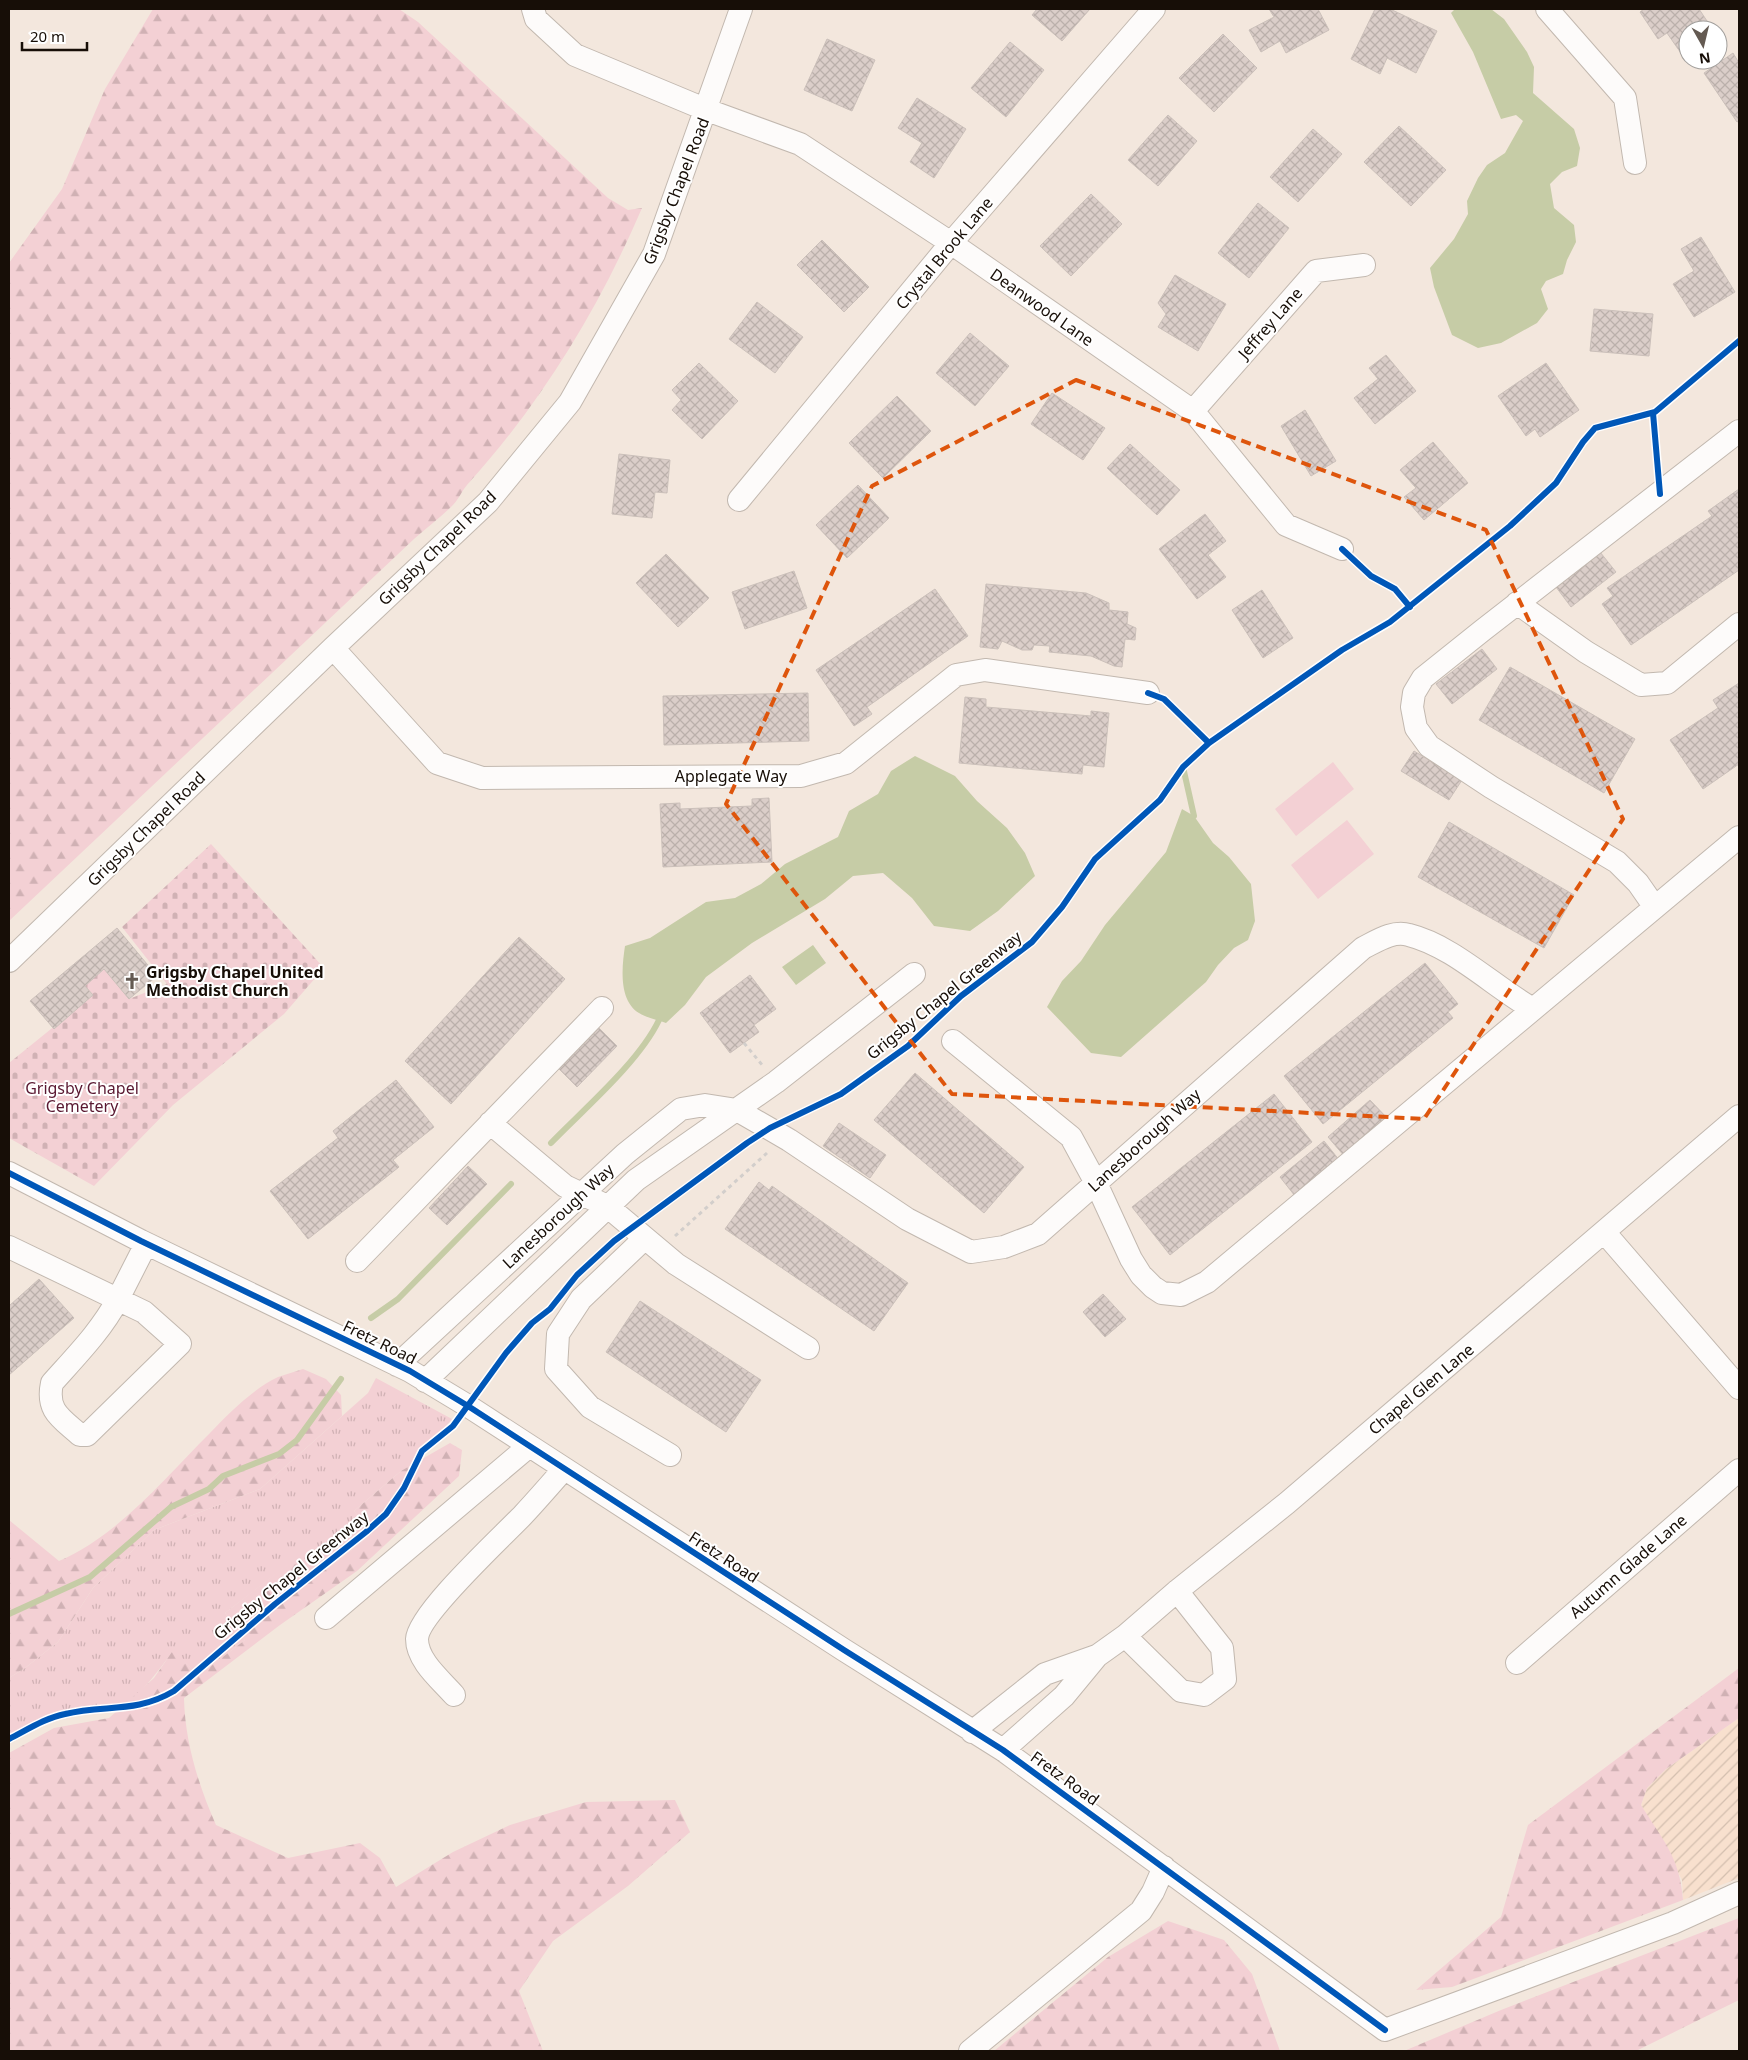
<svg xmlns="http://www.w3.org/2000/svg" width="1748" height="2060" viewBox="0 0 1748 2060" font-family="'Noto Sans',sans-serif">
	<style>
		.industrial { fill: url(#industrial-furrows) }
		.grass { fill: url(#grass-tufts) }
		.forest { fill: url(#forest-firs) }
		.cemetery { fill: url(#cemetery-stones) }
		.garden { fill: #f3d0d4 }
		.water { fill: #c6cca6 }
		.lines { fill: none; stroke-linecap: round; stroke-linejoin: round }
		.stream { stroke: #c6cca6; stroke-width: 6 }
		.building { fill: url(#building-cross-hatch); stroke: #cbc0ba }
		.minor-casing { stroke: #c2b8af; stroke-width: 24 }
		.path { stroke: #d2cecb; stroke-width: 3; stroke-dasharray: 4 4; stroke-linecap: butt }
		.minor { stroke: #fdfbfa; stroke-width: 22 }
		.cycleway-casing { stroke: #fff; stroke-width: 9 }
		.cycleway { stroke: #0057b8; stroke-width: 6 }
		.marked { fill: none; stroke: #de550c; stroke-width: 4; stroke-dasharray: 10 6; stroke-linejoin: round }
		.labels { text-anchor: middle; stroke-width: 4; stroke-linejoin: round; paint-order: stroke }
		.street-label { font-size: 16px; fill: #170e07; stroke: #fff }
		.poi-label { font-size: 16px; font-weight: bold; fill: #170e07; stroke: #fff; text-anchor: start }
		.park-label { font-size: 16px; fill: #591831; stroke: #fff }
	</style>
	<defs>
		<pattern id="industrial-furrows" width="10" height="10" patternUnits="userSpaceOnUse" patternTransform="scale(1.25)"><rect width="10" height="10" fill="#f8e0ce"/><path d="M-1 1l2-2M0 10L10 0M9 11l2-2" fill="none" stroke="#d4bfaf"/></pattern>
		<pattern id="grass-tufts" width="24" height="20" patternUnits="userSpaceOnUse" patternTransform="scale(1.25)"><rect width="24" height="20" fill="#f3d0d4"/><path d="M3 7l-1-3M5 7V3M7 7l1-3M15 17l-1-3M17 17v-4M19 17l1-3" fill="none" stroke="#d0b1b4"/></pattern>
		<pattern id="forest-firs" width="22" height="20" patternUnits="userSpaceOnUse" patternTransform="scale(1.25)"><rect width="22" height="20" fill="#f3d0d4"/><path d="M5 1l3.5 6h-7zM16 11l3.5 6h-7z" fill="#d0b1b4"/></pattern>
		<pattern id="cemetery-stones" width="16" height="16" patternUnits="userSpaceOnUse" patternTransform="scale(1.25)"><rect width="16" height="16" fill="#f3d0d4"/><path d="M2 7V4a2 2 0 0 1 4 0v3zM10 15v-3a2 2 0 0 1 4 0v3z" fill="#d0b1b4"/></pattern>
		<pattern id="building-cross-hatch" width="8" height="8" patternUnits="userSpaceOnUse" patternTransform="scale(1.25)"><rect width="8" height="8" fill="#dbcec9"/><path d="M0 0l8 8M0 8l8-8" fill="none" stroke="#bbb0ab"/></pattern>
	</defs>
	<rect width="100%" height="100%" fill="#f3e7dd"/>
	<path class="industrial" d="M1739,1718V1878L1683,1900L1682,1880L1641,1805L1647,1788L1666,1769Z"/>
	<path class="grass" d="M376,1378L452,1419L443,1430L417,1452L411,1466L401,1471L354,1511L372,1534L329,1568L311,1547L225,1613L245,1640L198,1676L174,1650C164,1663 137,1701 122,1705C111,1708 98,1705 87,1707C59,1712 34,1724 9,1737V1678L25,1668L58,1642L93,1588L154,1530L260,1489L368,1393Z"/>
	<path class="forest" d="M153,9H399L418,22L608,198L628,210L642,208C598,310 542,402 467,485C461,492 458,501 451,507C440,518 426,528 414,539L9,921V263L62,189L105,89Z
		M303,1369L326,1379L341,1395L342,1416L260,1489L154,1530L93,1588L58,1642L25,1668L9,1678V1520L59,1561C119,1535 164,1479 210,1433C228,1414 254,1388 278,1377C286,1374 295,1372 303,1369Z
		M450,1443L462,1450L459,1476L357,1571L280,1625L184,1698C185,1742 198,1784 216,1825L288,1858L360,1843L380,1858L396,1887L453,1852L510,1825L586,1802L675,1800L690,1832L628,1886L553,1941L519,1991L543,2051H9V1753L54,1728L109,1718L154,1678L174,1649L198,1676L245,1640L225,1613L311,1546L329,1568L372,1534L354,1511L401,1471Z
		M1739,1668V1718L1666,1769L1647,1788L1641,1805C1662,1839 1680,1857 1683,1900L1452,1987L1416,1990L1501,1917L1528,1825Z
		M1739,1918V2000L1636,2051H1404L1501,2010Z
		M1168,1921L1224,1940L1252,1974L1280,2051H994L1108,1957Z"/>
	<path class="cemetery" d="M211,844L324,968L284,1014L173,1105L94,1186L9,1138V1063L93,995L85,986L104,969L129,999L167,984L122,927Z"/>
	<path class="garden" d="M1333,762L1354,789L1296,836L1275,809Z
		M1347,820L1374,854L1318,899L1291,865Z"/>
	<path class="water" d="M1455,9H1491L1504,19L1527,52L1534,67L1533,93L1574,129L1580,148L1577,166L1562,172L1550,184L1554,208L1574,225L1576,242L1567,260L1563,274L1546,281L1541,289L1548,309L1537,323L1501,343L1478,348L1452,335L1434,287L1430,268L1454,239L1468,214L1467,201L1478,178L1487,165L1505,153L1523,121L1516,115L1501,119L1473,52L1451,13Z
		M915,756L955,776L977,801L1007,828L1025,853L1035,876L998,911L970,931L934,926L912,898L883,873L853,876L825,899L752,943L706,977L685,1005L666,1023C658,1020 647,1018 639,1013C618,1000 622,966 625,946L650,938L706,902L735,898L761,884L785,864L838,837L849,811L878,794L891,771Z
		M1182,809L1194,816L1213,843L1229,857L1251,884L1255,921L1248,940L1234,948L1218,965L1206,982L1121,1057L1091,1053L1047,1007L1062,981L1081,961L1105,925L1166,852Z
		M813,945L826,963L796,985L782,967Z"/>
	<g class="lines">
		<path class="stream" d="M1183,767L1194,816
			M551,1143C584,1109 639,1062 659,1020
			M371,1318L398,1299L511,1184
			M9,1614L90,1577L171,1507L209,1489L223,1476L279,1454L297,1440L341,1379"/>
	</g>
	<path class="building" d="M1037,9H1090L1062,41L1032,15Z
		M1269,9H1318L1329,30L1286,53L1280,41L1261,52L1249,30L1274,17Z
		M1375,9H1390L1437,31L1416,73L1387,58L1380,74L1351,59Z
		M1644,9H1699L1713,30H1688V57L1685,59L1667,33L1658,39L1640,12Z
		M1223,34L1257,68L1214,112L1179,78Z
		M827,39L875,60L852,111L804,90Z
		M1010,42L1044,70L1006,117L971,88Z
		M1733,53L1739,63V121L1737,122L1704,73Z
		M917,98L966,129L934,178L910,162L922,143L898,128Z
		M1168,115L1197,141L1158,186L1128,160Z
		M1399,126L1446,170L1411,206L1364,162Z
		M1313,129L1342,154L1298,202L1270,177Z
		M1091,194L1122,224L1071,276L1040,246Z
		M1258,203L1289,228L1249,278L1218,253Z
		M1701,237L1735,292L1694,317L1673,284L1694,271L1681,249Z
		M822,240L869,287L844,312L797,265Z
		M1175,275L1226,304L1198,351L1158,327L1166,314L1158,303Z
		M757,302L803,337L775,373L729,339Z
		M1594,309L1653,314L1649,356L1590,351Z
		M970,333L1009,366L975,406L936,373Z
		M1386,355L1416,391L1375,424L1354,398L1378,379L1369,368Z
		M699,363L738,401L702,439L672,410L681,400L672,390Z
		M1546,363L1579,410L1540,437L1535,429L1526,436L1498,396Z
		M1052,393L1105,428L1083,460L1031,424Z
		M897,396L931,431L883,478L849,443Z
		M1305,410L1336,461L1311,476L1281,426Z
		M1433,442L1468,483L1424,520L1404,497L1416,488L1400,470Z
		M1130,444L1180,490L1157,515L1107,468Z
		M619,454L670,460L667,493L655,492L652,518L612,514Z
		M858,485L889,518L847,558L816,525Z
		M1739,489V570L1631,645L1602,604L1613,596L1607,588L1712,516L1708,511Z
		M1205,514L1226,541L1208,555L1226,577L1197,599L1159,549Z
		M1600,552L1616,572L1571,607L1556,587Z
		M666,554L709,598L678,627L636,583Z
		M794,571L807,608L745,629L732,592Z
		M986,584L1086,593L1109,603V610L1128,612L1127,624L1136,628L1135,640L1125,639L1122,667L1114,666L1091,656L1049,652L1050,646L1034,645L1032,650H1022L1002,641L998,649L980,647Z
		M935,589L968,636L867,707L872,714L854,726L816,670Z
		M1262,590L1293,638L1263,658L1232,610Z
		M1482,649L1497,669L1452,704L1436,684Z
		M1510,667L1635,739L1604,793L1479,720Z
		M1739,683V764L1703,789L1670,740L1718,708L1713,700Z
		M808,693L809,741L664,745L663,696Z
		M965,697L986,699V707L1091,716V711L1109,713L1104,767L1083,765L1082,774L959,763Z
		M1414,751L1462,780L1449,800L1401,771Z
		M769,798L772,862L663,867L660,804L680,803V809L752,806V799Z
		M1449,822L1574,895L1544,948L1418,877Z
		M117,928L157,976L129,999L104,969L85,986L93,995L54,1029L30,1001Z
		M519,937L565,979L451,1104L405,1061Z
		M1425,963L1458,1004L1448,1012L1453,1018L1323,1124L1284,1076Z
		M750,975L776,1009L754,1025L759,1032L730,1053L700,1013Z
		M599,1028L617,1046L577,1087L559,1069Z
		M915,1073L1024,1167L984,1213L874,1120Z
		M396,1080L434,1127L393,1160L399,1167L308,1239L270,1191L338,1138L333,1131Z
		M1274,1094L1312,1142L1170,1255L1132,1207Z
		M1370,1100L1388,1119L1345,1157L1328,1137Z
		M839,1123L886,1155L870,1178L823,1146Z
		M1324,1141L1340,1161L1295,1196L1280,1177Z
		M468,1166L487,1184L447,1225L429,1208Z
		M759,1182L769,1190L772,1186L908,1283L874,1331L725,1229Z
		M39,1279L74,1318L9,1375V1306Z
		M1103,1294L1126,1319L1105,1337L1083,1312Z
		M640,1301L761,1380L726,1432L606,1352Z"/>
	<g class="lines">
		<g class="minor-casing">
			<path id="minor" d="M533,9L536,19L575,55L707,110L800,144L951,243L1193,411L1286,525L1342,549
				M1547,9L1625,98L1635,163
				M1193,411L1316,271L1364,265
				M739,500L951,243L1154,9
				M1517,603L1586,652L1641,685L1667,683L1739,624
				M333,648L437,763L482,778L801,776L846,763L956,675L985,670L1148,693
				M1654,906L1638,883L1617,862L1491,787L1429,746L1416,728L1412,707L1414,693L1423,678L1483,630L1739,431
				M9,961L333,648L488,502L570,402L654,254L741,9
				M953,1041L1071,1137L1096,1183L1131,1259L1141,1275L1153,1287L1162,1293L1181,1295L1207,1282L1739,837
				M490,1123L565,1186L607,1206L676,1264L808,1348
				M9,1173L141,1241L410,1371L468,1406L844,1650L1003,1750L1385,2030L1673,1923L1739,1893
				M1605,1233L1739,1388
				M645,1238L581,1299L558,1334L556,1369L590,1407L670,1455
				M9,1247L144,1312L180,1344L87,1435H80C61,1418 46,1411 52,1383C76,1356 101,1331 118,1299L146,1244
				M357,1261L602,1008
				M397,1365L625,1154L681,1109L705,1105L737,1110L789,1140L907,1219L971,1252L1004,1247L1038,1234L1363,948C1377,941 1393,930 1409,935C1453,946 1494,987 1533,1009
				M425,1381L636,1180L776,1082L914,974
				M326,1618L528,1447
				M1125,1636L1181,1691L1204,1695L1225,1679L1222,1648L1177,1591
				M1517,1663L1739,1470
				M454,1695C441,1680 417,1661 417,1639C418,1614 503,1536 523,1515C537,1500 550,1485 564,1469
				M972,1732L1045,1674L1096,1656
				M1003,1750L1064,1696L1097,1656L1125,1636L1177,1591L1287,1503L1739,1116
				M970,2051L1141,1911L1153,1892L1164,1867"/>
		</g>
		<path class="path" d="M744,1043L763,1066
			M675,1236L767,1153"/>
		<use href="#minor" class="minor"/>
		<g class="cycleway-casing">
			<path id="cycleway" d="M1653,413L1660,494
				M1342,549L1371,576L1395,589L1410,607
				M1148,693L1164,699L1209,743
				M9,1173L141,1241L410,1371L468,1406L844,1650L1003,1750L1385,2030
				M9,1739C27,1730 45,1718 65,1714C105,1704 135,1714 174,1691L275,1604L366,1532L386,1514L404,1488L422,1451L453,1426L506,1353L532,1323L550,1309L577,1275L614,1241L747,1143L770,1128L841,1094L908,1046L961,996L1032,942L1062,907L1095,859L1160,800L1183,767L1209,743L1342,650L1390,622L1510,526L1556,483L1583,442L1595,428L1655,412L1739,341"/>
		</g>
		<use href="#cycleway" class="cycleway"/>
	</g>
	<path class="marked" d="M1076,380L1486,530L1623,819L1424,1119L952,1094L726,804L872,486Z"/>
	<defs>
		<g id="church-bare" transform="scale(1.35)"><path d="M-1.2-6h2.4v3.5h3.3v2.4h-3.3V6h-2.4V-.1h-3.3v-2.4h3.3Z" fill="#645a52" stroke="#fff" stroke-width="2.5" paint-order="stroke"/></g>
	</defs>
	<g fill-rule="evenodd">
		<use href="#church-bare" x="132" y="981"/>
	</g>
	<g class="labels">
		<g class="street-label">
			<text transform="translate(676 191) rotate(-69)" y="6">Grigsby Chapel Road</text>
			<text transform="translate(944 253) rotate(-50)" y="6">Crystal Brook Lane</text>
			<text transform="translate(1042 307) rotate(35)" y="6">Deanwood Lane</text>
			<text transform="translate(1270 323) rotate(-49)" y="6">Jeffrey Lane</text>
			<text transform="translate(437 548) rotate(-44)" y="6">Grigsby Chapel Road</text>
			<text x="731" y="782">Applegate Way</text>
			<text transform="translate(146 829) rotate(-44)" y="6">Grigsby Chapel Road</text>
			<text transform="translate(944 995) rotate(-39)" y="6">Grigsby Chapel Greenway</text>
			<text transform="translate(1144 1140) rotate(-42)" y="6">Lanesborough Way</text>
			<text transform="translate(558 1216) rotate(-43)" y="6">Lanesborough Way</text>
			<text transform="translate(380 1342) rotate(26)" y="6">Fretz Road</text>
			<text transform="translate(1421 1389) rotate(-40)" y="6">Chapel Glen Lane</text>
			<text transform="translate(724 1557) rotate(33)" y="6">Fretz Road</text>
			<text transform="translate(1628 1566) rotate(-41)" y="6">Autumn Glade Lane</text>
			<text transform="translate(291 1575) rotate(-39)" y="6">Grigsby Chapel Greenway</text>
			<text transform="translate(1065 1778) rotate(36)" y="6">Fretz Road</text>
		</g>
		<g class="poi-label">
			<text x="146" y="978">Grigsby Chapel United<tspan x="146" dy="18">Methodist Church</tspan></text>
		</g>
		<g class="park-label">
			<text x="82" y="1094">Grigsby Chapel<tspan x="82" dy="18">Cemetery</tspan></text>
		</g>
	</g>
	<rect width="1748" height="2060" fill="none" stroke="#170e07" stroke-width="20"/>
	<g transform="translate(1703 45) rotate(172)"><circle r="24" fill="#ffffff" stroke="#a29f9c"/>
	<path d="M0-4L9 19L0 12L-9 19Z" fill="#645a52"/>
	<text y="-8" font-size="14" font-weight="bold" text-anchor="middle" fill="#170e07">N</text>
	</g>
	<path d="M22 42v8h65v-8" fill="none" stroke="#170e07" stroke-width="2.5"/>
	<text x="30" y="42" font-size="15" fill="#170e07" stroke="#ffffff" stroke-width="4" paint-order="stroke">20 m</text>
</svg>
